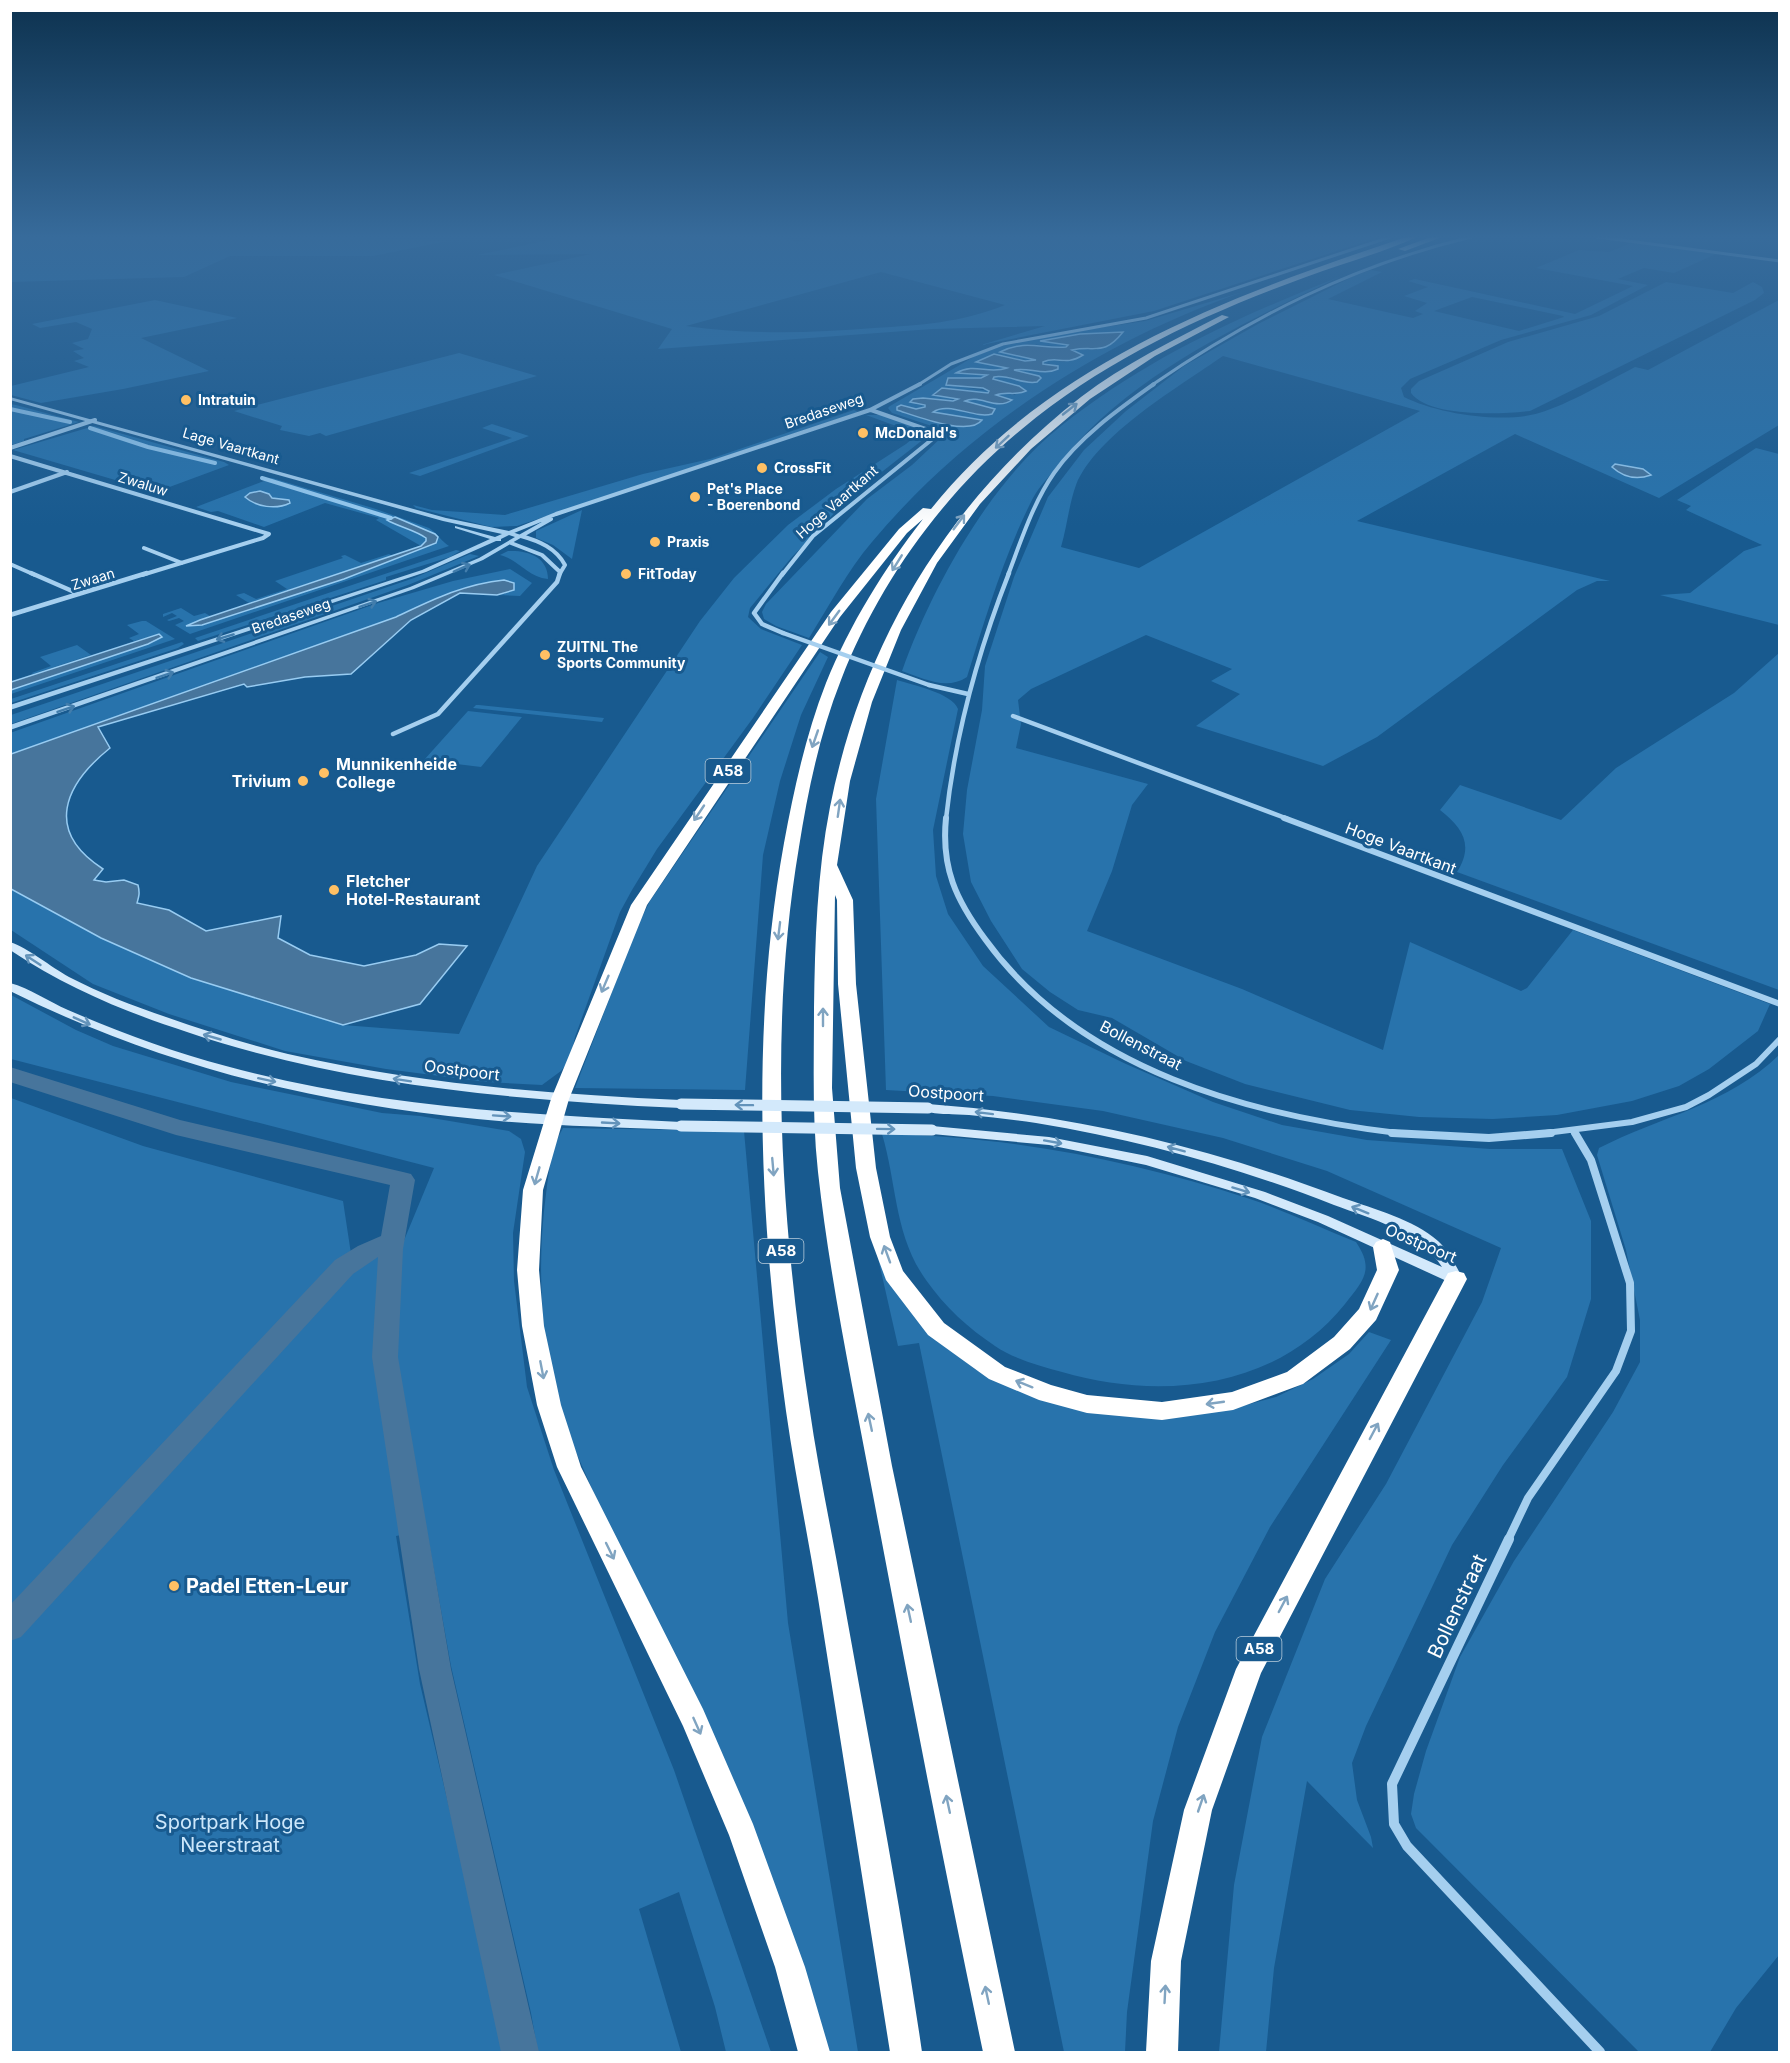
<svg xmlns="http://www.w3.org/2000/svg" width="1790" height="2063" viewBox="0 0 1790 2063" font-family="Inter,sans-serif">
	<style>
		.green { fill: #2873ac; fill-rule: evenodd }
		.water { fill: #47759c; stroke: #98ccf2; stroke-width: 1.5 }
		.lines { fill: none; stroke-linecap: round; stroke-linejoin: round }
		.stream { stroke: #98ccf2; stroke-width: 4 }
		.canal { fill: #47759c; fill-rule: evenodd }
		.minor-far5 { stroke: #a5cfef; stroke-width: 3 }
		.minor-far4 { stroke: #a5cfef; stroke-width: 4 }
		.minor-far3 { stroke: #a5cfef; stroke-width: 4.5 }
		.minor-far2 { stroke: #a5cfef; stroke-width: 6 }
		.minor-far1 { stroke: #a5cfef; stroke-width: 8 }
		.minor { stroke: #a5cfef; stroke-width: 10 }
		.tertiary { fill: #a5cfef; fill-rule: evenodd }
		.secondary { fill: #d3e9fb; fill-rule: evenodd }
		.motorway { fill: #fff; fill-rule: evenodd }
		.minor-bridge { stroke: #a5cfef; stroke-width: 4.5 }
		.secondary-bridge { stroke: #d3e9fb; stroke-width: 11 }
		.oneway { stroke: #80a4c1 }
		.oneway2 { stroke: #427dac }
		.oneway3 { stroke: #6393ba }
		.poi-dot { fill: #ffc064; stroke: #185a8f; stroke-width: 2 }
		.labels { text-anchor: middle; stroke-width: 6; stroke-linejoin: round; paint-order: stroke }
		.far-poi-label { font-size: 14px; font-weight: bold; fill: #fff; stroke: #185a8f; text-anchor: start }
		.far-street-label { font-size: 14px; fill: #fff; stroke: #185a8f }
		.shield { fill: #185a8f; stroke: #bacedd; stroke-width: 1.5 }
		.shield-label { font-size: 15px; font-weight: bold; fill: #fff }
		.poi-label { font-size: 16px; font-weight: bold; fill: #fff; stroke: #185a8f; text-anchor: start }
		.street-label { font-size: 16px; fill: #fff; stroke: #185a8f }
		.near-poi-label { font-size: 20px; font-weight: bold; fill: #fff; stroke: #185a8f; text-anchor: start }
		.near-street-label { font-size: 20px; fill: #fff; stroke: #185a8f }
		.near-park-label { font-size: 20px; fill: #cce7fb; stroke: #185a8f }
	</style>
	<rect width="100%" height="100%" fill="#185a8f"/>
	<path class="green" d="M11,237H323L448,241L373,256H230L184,277L11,282Z
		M564,237H781L797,242L817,237H1379L1154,311L981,345L1045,326L932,329L658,349L672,329L494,275L591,254L477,255ZM881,272L1005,305C960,323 921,325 874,328C811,333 748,335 686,326Z
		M1631,243L1716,254L1674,273L1644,268L1618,279L1648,285L1591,315L1501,340L1410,379L1401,388L1404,397C1438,414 1503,424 1539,413C1569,404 1606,382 1635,367L1648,370L1779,300V425L1659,498L1515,434L1357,521L1610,581H1597L1577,590L1377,737L1323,766L1196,726L1240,694L1211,681L1232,669L1146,635L1031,689L1018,700L1021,724L1016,748L1148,784L1132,805L1112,871L1087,931L1242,989L1383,1050L1410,942L1521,991L1527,988L1573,930L1770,1004L1758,1031L1709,1069L1679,1086L1632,1101L1557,1115L1493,1119L1419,1117L1350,1110L1245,1084L1186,1061L1112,1018L1078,1010L1050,992L1022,969L991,921L971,882L963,834L967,790L982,710L985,666L1014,577L1048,497L1084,450L1126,411L1184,366L1258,324L1356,275L1371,270L1382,272L1328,299L1413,318L1423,314L1415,311L1427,303L1404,296L1428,287L1408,281L1415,279L1575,314L1633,286L1536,268L1579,250L1609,252ZM1472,297L1563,316L1564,317L1519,331L1434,311ZM1223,356L1420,411L1139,568L1061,547C1067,527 1069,504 1076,485C1096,435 1180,386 1223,356Z
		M1339,277C1239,325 1123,378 1055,469C1048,478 1039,487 1033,498C1004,555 986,616 967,677C946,691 923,678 902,671C932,587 990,482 1061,426C1147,358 1238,317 1339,277Z
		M1666,282L1733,293L1753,282L1762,287L1764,293L1755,300L1530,411C1502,414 1430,418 1411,393V389L1419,381L1508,342L1599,316Z
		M1243,292C1102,341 968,427 872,542C848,570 829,606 809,638L776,626L764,619L762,612L766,604L867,499L912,465L943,436L938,428L892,413L888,408L890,406L975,356L1005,345L1045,336L1145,321ZM1122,333L1096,350L1075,348L1072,350L1081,354L1064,362L1049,359L1042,362L1055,365L1058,369L1045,372L1027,369L1014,370L1020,373L1027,383L1003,376L994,377L993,379L1019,386L1015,395L1003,393L995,395L1007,398V403C993,406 978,396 965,401L995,409L992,414L940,408L933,412L982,420L962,427L897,410L920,409L926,406L915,404L958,399L951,397L942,388L988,393L989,391L947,385L949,378H981L987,375L957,373C973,362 990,374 1008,368L977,362L994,354L1030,361L1036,360L1001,352L1028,344L1066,347L1068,345L1064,344L1080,334Z
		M155,300L237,318L141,338L209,371L123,389L41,403L11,395V386L89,367L74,361L84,358L73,351L84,349L72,343L88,339L92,329L76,322L40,328L32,324Z
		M459,353L537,376L326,436L320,433L309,436L280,430L282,426L234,411Z
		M10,404L16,405L79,422L24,439V441L11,445Z
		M854,410L858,412L517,526L491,527L416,508L413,505L432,510L505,515L643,474L710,459Z
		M866,415H882L929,432V435L851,496L791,558L750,608L748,617L761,629L802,645L753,718L657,849L632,890L620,912L575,1037L570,1060L561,1071L542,1085L486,1082L386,1069L285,1051L169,1014L93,984L11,930L10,889L101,938L191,978L343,1025L459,1034L537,866L700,621L734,578L788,525L836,489L906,444L918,434Z
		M492,424L529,436L420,476L409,473L512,438L482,428Z
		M94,426L224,462L229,465L156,492L13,450Z
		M1756,448L1779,454V625L1660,595L1690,593L1744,551L1762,545L1686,510L1691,506L1677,500Z
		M272,478L376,509L429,528C437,533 441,541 449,546L190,634L175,625L184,621L179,618L169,621L167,620L177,616L172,613L163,617V614L181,608L194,616L205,613L210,616L187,626L202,625L369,570L437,540L435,534L388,521L424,536L426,541L421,546L376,520L379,518L325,503L264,527L218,511L211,512L196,507Z
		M582,510L572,559L553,545L536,538V531Z
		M456,550L460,551L450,557L386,577V580L198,641L195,638Z
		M508,551C528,550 548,557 548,579C528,577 519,560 500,555Z
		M389,554L392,556L249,603L236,595L244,593L256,599L287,589L275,581L343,558L341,556L345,555L361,563Z
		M470,554L479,556L408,585L11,724V715L414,578Z
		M510,569L532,583L520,596L497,595L505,594L504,580C464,584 432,600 396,617L11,754L10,733L378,603L453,581Z
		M142,621H146L175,639L11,694L10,690L154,642L159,634L134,641L129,638L139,634L127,625Z
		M182,642L184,644L178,648L11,703V699Z
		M77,645L91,655L33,674L32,673L51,666L40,657Z
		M820,652L828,657L801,715L780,781L763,855L745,1090L575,1088L637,927L650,901Z
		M1779,653V990L1457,872C1474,845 1463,828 1440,810L1460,785L1561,820L1616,768L1734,693Z
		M897,680C913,685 952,693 958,709L933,830L936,876L948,914L983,966L1049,1027L1126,1064L1213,1102L1282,1125L1367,1140L1490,1149H1562L1591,1221V1299L1567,1377L1503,1465L1452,1545L1366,1726L1352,1763L1357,1800L1371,1837L1373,1848L1307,1781L1274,1968L1266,2052H1219L1234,1885L1262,1737L1325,1579L1386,1484L1482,1302L1501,1248L1327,1171L1223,1138L1103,1111L993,1096L886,1090L876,799Z
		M476,705H479L604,718L602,722L473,708Z
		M468,711L522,717L481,767L424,760Z
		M11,995L76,1030L113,1046L231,1082L382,1113L420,1116L509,1131L521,1139L525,1152L513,1233L514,1281L527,1387L554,1470L674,1770L771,2052H726L715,2007L679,1892L639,1909L681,2052H538L531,2013L451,1666L392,1336L400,1250L434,1168L11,1059Z
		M1779,1055V1955L1736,2008L1710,2052H1639L1416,1828L1411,1814L1414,1794L1426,1751L1460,1657L1514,1561L1613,1412L1640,1362V1320L1626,1250L1597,1155L1599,1148C1660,1117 1729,1104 1779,1055Z
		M11,1098L143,1146L343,1201L353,1267L375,1254L385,1252L390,1256L379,1339L411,1533L396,1536L420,1684L503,2037L504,2052H11Z
		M563,1128L744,1131L788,1623L858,2052H823L797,1961L566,1429C561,1410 554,1391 550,1372C540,1312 538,1253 546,1194C549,1171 551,1148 563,1128Z
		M882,1134C1008,1136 1130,1160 1250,1199C1286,1211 1321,1228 1356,1242C1375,1270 1363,1281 1345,1304C1277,1389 1161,1401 1062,1372C1040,1366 1014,1359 995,1346C968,1328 945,1307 926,1280C894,1235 897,1184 882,1134Z
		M878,1258L924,1329L975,1369L1023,1391L1231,1409L1276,1397L1313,1379L1349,1354L1369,1332L1391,1340L1270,1527L1215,1632L1178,1727L1153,1821L1127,2012L1125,2052H1064L919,1343L898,1346Z"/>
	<path class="water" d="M1123,332C1103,357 1096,345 1072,350L1083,355C1064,367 1058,355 1043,362V364L1058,366V369C1043,376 1029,367 1014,370L1039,376L1041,378L1037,382C1022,385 1009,374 994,377L993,379L1019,386L1026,391C1016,396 1006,391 996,395L1012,400C996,411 980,394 965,401L995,409L992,414C974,419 949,401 933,412L982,420C969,437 916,416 897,410V407L901,405L916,409L925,407V405L910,402L913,399L923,398L953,401L958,399L933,395L942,388L988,393L989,391L983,388L946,385L948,378H981L987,375L956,373C975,362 988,375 1007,368L976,362L994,354L1025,361L1036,360L1000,352C1027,339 1040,349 1066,347L1068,345L1040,341L1080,334Z
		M1615,464L1643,469L1651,475C1637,480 1623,477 1612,467Z
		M260,491L269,494L272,498L289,500L290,503C276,510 256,507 245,497L250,493Z
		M395,517L435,534L438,537L436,543L344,579L202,625L186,626L200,620L421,546L426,541V538C415,530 399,527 387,520Z
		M504,580L514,583V590L497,595L460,593L411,620L351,674L305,677L247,687L244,684L98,727L110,748C64,785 44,831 103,869L94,880L106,882L124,880L138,885C140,893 139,896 137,903L169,910L206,931L281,916L278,938L310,955L364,966L416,955L439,944L467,946L420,1004L343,1025L191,978L101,938L11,889V754L396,617C432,600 464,584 504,580Z
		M159,634L162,637L148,644L11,690V682Z"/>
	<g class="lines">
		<path class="stream" d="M10,409L70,422
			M90,428L148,447L215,463
			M262,478L391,518"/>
		<path class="canal" d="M10,1067L180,1120L403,1172L411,1174L415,1180L403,1249L398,1357L451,1669L539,2052H501L419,1669L372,1357L378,1257L353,1274L21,1637L10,1641V1605L335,1260L358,1246L381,1236L390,1185L176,1135L10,1082Z"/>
		<path class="minor-far5" d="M1598,237L1780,261
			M918,385L951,364L1003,344L1146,318L1390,237
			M1152,385C1251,317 1354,265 1471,237"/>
		<path class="minor-far4" d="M10,448L95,420
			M10,456L269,534L263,538L142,575
			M10,492L67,472
			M509,533L556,514L870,410L920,384
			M521,536L551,519
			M521,536C539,541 556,548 565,565L559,575
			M511,543L542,555L560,572
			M144,548L182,563
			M10,564L35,575
			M782,575L813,536L935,437L934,432L871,410
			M1008,575C1021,541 1033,503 1054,473C1079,437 1119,409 1154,384"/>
		<path class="minor-far3" d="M31,573L79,594
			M10,615L147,573
			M783,633L762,624L754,613L783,573
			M929,685L968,694
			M1013,716L1288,819
			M393,734L438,714L557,582L560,573
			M946,819C955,735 978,652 1009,573"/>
		<path class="minor-far2" d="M946,818C941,868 956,900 985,939C1080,1071 1251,1116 1405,1134
			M1284,818L1780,1004
			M1573,1130L1576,1134
			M1538,1134L1632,1122L1686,1107L1709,1095L1756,1064L1780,1039"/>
		<path class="minor-far1" d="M1392,1133L1489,1138L1551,1133
			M1508,1540L1528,1498L1616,1371L1631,1331L1630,1283L1591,1160L1575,1133"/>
		<path class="minor" d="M1509,1539L1392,1784L1394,1824L1407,1846L1600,2052"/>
		<path class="tertiary" d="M10,397L446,518L509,531L524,536L483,560L414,589L10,730V725L410,587L479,558L515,537L509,535L501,539V541H496L426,572L10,710V705L422,570L490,539L455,528V526L495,537L502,534L443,521L10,400Z"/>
		<path class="secondary" d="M10,942C28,948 51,967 69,977C100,993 133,1006 166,1017C206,1031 246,1044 288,1054C417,1084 549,1094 681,1100L687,1104L681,1108C514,1100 347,1086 187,1032C123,1011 67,988 10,950Z
			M10,983C30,988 49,1002 68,1010C119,1032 172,1052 226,1066C378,1108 525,1114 681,1122L687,1126L681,1130C613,1127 545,1126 477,1119C312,1103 159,1065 10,991Z
			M928,1104C1075,1115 1205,1146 1343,1198C1374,1209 1413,1219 1438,1241C1449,1251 1456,1266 1463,1279L1461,1283L1456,1284L1451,1283L1318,1222L1255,1198L1146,1165L1049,1145L932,1134L926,1130L932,1126L1049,1137L1147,1156L1265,1192L1328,1216L1442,1267C1420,1231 1371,1219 1334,1205C1237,1167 1139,1140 1036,1123C1014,1120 991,1117 969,1115C954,1114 938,1115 924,1111L922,1108L924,1105Z"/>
		<path class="motorway" d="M1406,237H1417C1382,253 1343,263 1306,277C1205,314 1106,359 1022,429C943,494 878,584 841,680C820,733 808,790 799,847C768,1031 781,1221 809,1405C818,1469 832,1532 843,1596C870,1748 900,1900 922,2052H890C866,1901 842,1750 818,1598C808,1536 795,1474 786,1411C760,1224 750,1030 784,843C794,789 806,734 826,683C850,624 884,569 923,519L907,533L840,617L647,905L569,1099L543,1190L539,1270L544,1326L561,1405L581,1467L703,1709L753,1824L805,1967L830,2052H798L775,1967L729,1835L683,1726L557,1467L537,1405L522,1326L517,1270L523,1190L551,1099L631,905L831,612L899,529L923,508L931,509C1049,361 1233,295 1406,237Z
			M1431,237H1442L1405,251L1398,249Z
			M1222,315L1229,317L1155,356L1090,399L1031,449L980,504L937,563L901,630L872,702L850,781L837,865L853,900L856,984L876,1168L890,1237L903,1271L944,1323L1005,1367L1051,1385L1087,1395L1162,1402L1232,1392L1287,1372L1334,1337L1359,1309L1377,1270L1373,1247L1376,1242L1383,1239L1390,1242L1399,1270L1376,1320L1350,1349L1303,1384L1233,1410L1162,1420L1087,1413L1039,1400L989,1379L928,1335L886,1280L870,1237L856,1168L838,984L837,900L835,895L832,1088L840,1188L892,1466L1015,2052H983C944,1867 908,1681 873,1495C853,1388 830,1280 818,1172C812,1118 814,1063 814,1008C815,941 817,873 830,807C862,644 949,499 1081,397C1124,364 1174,340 1222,315Z
			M1456,1271L1464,1273L1467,1279L1261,1673L1212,1810L1181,1961L1178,2052H1146L1151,1961L1184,1810L1236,1669L1448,1273Z"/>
		<path class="minor-bridge" d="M783,633L929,685"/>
		<path class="secondary-bridge" d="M681,1104L928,1108
			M681,1126L932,1130"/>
	</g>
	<defs><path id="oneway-shaft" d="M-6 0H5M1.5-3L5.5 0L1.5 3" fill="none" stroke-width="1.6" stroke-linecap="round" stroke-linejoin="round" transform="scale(1.5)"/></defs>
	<g class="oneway">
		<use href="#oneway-shaft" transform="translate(1070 409) rotate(-38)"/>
		<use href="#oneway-shaft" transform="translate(1002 442) rotate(137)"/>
		<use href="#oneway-shaft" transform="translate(959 522) rotate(-53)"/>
		<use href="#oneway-shaft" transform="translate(897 563) rotate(122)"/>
		<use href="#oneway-shaft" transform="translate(834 618) rotate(126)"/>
		<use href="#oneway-shaft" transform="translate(815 739) rotate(109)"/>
		<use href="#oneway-shaft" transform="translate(839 808) rotate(-82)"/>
		<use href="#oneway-shaft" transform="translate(699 813) rotate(124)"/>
		<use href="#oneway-shaft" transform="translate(779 931) rotate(97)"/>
		<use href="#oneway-shaft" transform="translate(605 984) rotate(113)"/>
		<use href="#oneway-shaft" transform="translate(823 1017) rotate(-90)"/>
		<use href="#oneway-shaft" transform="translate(773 1167) rotate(85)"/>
		<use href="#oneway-shaft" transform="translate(537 1176) rotate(106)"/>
		<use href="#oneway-shaft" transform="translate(887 1254) rotate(-110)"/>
		<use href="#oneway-shaft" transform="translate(1374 1302) rotate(114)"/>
		<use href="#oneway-shaft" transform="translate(542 1370) rotate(79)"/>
		<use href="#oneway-shaft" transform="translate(1024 1384) rotate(-158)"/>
		<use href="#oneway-shaft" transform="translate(1215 1403) rotate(172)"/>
		<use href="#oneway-shaft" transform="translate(870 1422) rotate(-102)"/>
		<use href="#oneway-shaft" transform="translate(1374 1431) rotate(-62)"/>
		<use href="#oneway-shaft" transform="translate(610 1551) rotate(64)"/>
		<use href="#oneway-shaft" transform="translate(1283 1604) rotate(-62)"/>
		<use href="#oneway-shaft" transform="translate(909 1613) rotate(-102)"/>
		<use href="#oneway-shaft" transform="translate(697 1726) rotate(66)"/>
		<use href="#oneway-shaft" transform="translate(1201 1803) rotate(-71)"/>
		<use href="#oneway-shaft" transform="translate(948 1804) rotate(-102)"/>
		<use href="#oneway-shaft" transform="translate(1165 1994) rotate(-87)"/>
		<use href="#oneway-shaft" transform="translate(987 1995) rotate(-102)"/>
	</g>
	<g class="oneway2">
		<use href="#oneway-shaft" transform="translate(462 568) rotate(-24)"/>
		<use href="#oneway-shaft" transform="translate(368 604) rotate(-19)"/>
		<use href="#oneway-shaft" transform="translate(225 637) rotate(163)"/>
		<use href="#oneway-shaft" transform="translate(165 675) rotate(-19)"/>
		<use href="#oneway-shaft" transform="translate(66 709) rotate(-19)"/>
	</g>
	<g class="oneway3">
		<use href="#oneway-shaft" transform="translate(33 960) rotate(-147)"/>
		<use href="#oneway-shaft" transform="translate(82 1021) rotate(24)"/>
		<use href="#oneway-shaft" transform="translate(212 1037) rotate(-164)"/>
		<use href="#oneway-shaft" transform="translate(267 1080) rotate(12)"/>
		<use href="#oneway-shaft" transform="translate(402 1080) rotate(-171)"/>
		<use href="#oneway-shaft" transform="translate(744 1105) rotate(-179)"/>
		<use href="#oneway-shaft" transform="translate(984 1113) rotate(-173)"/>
		<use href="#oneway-shaft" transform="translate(502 1116) rotate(4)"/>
		<use href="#oneway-shaft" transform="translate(611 1123) rotate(3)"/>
		<use href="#oneway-shaft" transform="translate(886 1129) rotate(1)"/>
		<use href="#oneway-shaft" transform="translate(1053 1142) rotate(10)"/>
		<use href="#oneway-shaft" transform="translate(1176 1149) rotate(-165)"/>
		<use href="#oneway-shaft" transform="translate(1241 1190) rotate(17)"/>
		<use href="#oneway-shaft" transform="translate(1360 1210) rotate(-158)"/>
	</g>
	<linearGradient id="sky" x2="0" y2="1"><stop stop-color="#0d324f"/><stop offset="0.45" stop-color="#376b9b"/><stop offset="1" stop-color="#376b9b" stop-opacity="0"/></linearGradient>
	<rect width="1790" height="526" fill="url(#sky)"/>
	<g class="poi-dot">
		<circle cx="186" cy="400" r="6"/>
		<circle cx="863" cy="433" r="6"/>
		<circle cx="762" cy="468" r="6"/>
		<circle cx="695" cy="497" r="6"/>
		<circle cx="655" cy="542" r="6"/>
		<circle cx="626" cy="574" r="6"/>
		<circle cx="545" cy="655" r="6"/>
		<circle cx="324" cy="773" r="6"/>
		<circle cx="303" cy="781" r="6"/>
		<circle cx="334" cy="890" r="6"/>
		<circle cx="174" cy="1586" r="6"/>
	</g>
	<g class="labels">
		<g class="far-poi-label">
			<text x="198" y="405">Intratuin</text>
			<text x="875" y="438">McDonald's</text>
			<text x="774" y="473">CrossFit</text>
			<text x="707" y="494">Pet's Place<tspan x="707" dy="16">- Boerenbond</tspan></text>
			<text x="667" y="547">Praxis</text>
			<text x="638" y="579">FitToday</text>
			<text x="557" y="652">ZUITNL The<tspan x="557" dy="16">Sports Community</tspan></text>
		</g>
		<g class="far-street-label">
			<text transform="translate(824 411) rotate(-19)" y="5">Bredaseweg</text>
			<text transform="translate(231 446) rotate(16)" y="5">Lage Vaartkant</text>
			<text transform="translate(143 484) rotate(17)" y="5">Zwaluw</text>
			<text transform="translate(837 502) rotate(-41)" y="5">Hoge Vaartkant</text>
			<text transform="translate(93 579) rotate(-17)" y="5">Zwaan</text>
			<text transform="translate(291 616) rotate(-19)" y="5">Bredaseweg</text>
		</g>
		<g class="shield">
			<rect x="705.5" y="759" width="45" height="24" rx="4.5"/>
			<rect x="758.5" y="1239" width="45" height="24" rx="4.5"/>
			<rect x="1236.5" y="1637" width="45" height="24" rx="4.5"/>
		</g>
		<g class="shield-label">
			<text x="728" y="776">A58</text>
			<text x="781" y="1256">A58</text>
			<text x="1259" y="1654">A58</text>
		</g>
		<g class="poi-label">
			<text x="336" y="770">Munnikenheide<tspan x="336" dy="18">College</tspan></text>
			<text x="291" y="787" text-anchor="end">Trivium</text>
			<text x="346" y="887">Fletcher<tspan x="346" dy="18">Hotel-Restaurant</tspan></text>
		</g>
		<g class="street-label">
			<text transform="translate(1401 848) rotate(21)" y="6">Hoge Vaartkant</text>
			<text transform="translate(1141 1045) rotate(27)" y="6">Bollenstraat</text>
			<text transform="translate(462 1070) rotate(7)" y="6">Oostpoort</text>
			<text transform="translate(946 1093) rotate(4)" y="6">Oostpoort</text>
			<text transform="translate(1421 1243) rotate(23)" y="6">Oostpoort</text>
		</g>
		<g class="near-poi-label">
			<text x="186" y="1593">Padel Etten-Leur</text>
		</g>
		<g class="near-street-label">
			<text transform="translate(1457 1606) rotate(-65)" y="7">Bollenstraat</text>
		</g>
		<g class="near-park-label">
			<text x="230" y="1829">Sportpark Hoge<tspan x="230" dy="23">Neerstraat</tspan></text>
		</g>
	</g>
	<rect width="1790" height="2063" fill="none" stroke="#ffffff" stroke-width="24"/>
</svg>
